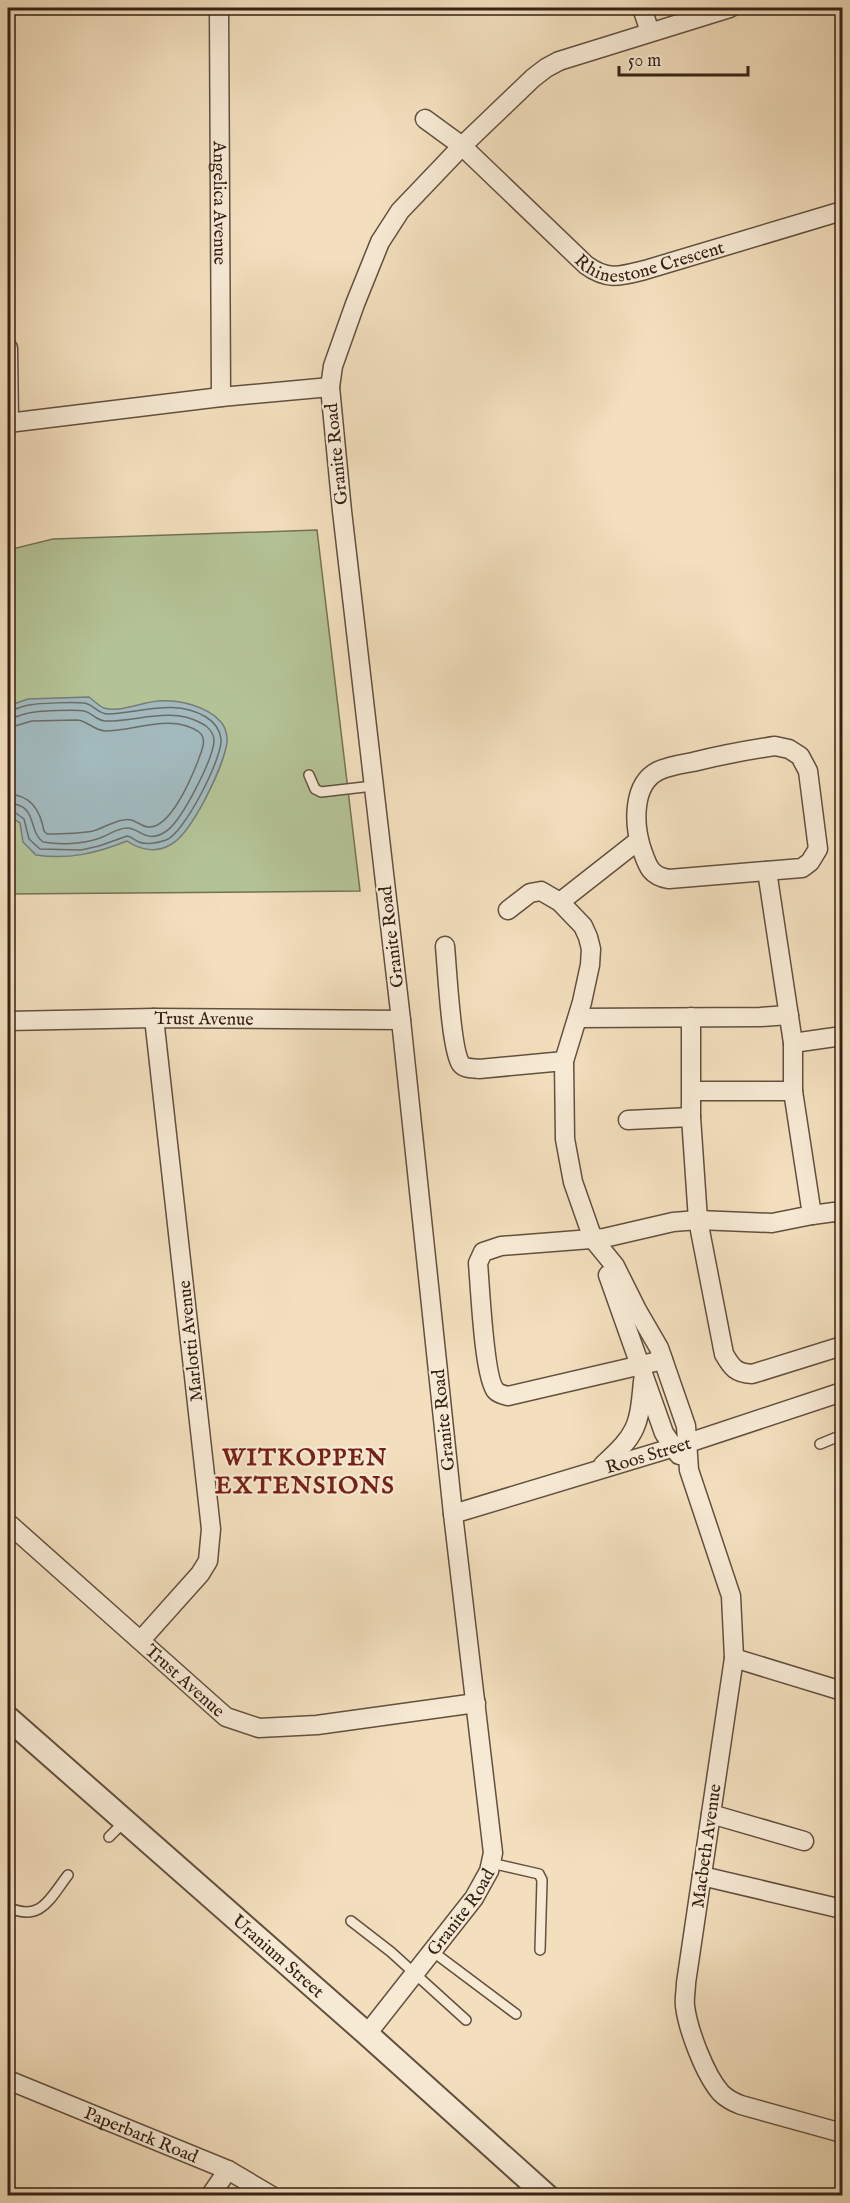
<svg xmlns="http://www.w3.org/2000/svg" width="850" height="2203" viewBox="0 0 850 2203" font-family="'IM FELL English',serif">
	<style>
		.green { fill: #b4c396; stroke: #747256; stroke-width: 1.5 }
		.water { fill: #a2b9bd; stroke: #767c7a; stroke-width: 1.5 }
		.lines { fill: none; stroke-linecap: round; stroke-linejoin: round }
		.shore { stroke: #6c6d69; stroke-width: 1.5 }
		.service-casing { stroke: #64503f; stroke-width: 12 }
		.minor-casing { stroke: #64503f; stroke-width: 21 }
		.tertiary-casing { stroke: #64503f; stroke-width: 26 }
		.service { stroke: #f7ead5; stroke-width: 9 }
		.minor { stroke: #f7ead5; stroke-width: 18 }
		.tertiary { stroke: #f7ead5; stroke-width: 22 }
		.labels { text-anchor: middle; stroke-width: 4.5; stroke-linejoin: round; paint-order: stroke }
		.street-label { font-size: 18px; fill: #352115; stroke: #f7ead5 }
		.district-label { font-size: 24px; font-weight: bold; letter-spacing: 1.5px; fill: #7a1f14; stroke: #f7ead5 }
	</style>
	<rect width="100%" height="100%" fill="#f3dfbe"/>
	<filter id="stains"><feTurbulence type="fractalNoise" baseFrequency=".00333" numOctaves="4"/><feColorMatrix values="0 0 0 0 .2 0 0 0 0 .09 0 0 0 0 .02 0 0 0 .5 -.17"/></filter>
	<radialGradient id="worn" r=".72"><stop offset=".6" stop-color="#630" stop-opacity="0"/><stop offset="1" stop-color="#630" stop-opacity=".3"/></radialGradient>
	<path class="green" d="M317,530L360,891L8,894V550L53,539Z"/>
	<path class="water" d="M89,697C93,700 99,706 104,708C118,713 143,702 158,701C178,699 207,706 221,722C225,726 228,737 227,743C223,767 192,834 170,845C156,853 140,850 127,841C97,853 69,860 36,855L23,842L20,823L8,815V777L10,775L8,757V706L28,699Z"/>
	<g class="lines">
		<path class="shore" d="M8,711C15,710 22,706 29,705C40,703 73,702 84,703C93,704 98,714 108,714C141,713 175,698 206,717C214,722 220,729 221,739C223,757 184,834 166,840C158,843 146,845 139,842C134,840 132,837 127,836L99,846L81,850L40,849L29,839L24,819L13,811H8
			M8,719C15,718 22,714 29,713C36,711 77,709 84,711C93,713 97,722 108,721C139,721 171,707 201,723C208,726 214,733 214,741C213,759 181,823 165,832C146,844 140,828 127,828C117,828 107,836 97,839C81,844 60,845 43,842C27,830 39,805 8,803
			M8,728L32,721L76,720C87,720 93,730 105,731C135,731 171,713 199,732C208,739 201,752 198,761C191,779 170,829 148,827C139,826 134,817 123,820C112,822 103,828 93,831C78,834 62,834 47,834L44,831C40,810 31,795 8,794"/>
		<g class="service-casing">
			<path id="service" d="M309,775L315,789L321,792L373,786
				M820,1444L842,1435
				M109,1837L124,1822
				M491,1863L539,1874L542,1880L540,1950
				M8,1907C41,1923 50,1898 68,1875
				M351,1921L391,1952L466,2020
				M432,1951L516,2014"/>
		</g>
		<g class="minor-casing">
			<g id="minor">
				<path id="s1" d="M219,8L221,397"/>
				<path d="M642,8L650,32"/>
				<path id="s2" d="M425,119L462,146L586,265C608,281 621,276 645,270L842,211"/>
				<path d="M8,348L9,423"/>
				<path d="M8,423L221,397L330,387"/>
				<path d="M775,746L789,749L800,756L808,771L818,849L810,862L802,868L669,879C649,876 647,864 641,847C634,824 632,784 658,771C668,766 682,764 693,762C721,755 748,750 775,746Z"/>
				<path d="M767,871L793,1043V1091L812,1215"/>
				<path d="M560,902L639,840"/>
				<path d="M508,910L530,893L541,891L560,902L583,926L588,937L591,949L590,965L582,1002L564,1061L565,1139L573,1182L593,1239L615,1266L637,1310L659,1348L686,1426L689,1470L731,1596L734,1658L686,1983C686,1990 684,1999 685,2006C688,2030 705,2075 721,2093C727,2099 733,2102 741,2105L842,2133"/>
				<path d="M445,946C447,967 451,1051 461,1064C465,1069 473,1068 479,1069L564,1061"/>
				<path d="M691,1017V1117L698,1220L724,1354C732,1368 736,1373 752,1374L842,1346"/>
				<path d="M578,1018L760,1017L789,1015"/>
				<path id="s3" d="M8,1021L154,1018L401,1020"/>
				<path d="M793,1043L842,1036"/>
				<path d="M692,1091H793"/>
				<path d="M628,1120L691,1117"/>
				<path d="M608,1275L664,1433L679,1455"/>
				<path d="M663,1360L508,1396C504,1395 499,1394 496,1391C484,1379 480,1285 478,1263L483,1252L501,1246L604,1238L673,1222L698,1220L772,1223L812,1215L834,1212L842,1214"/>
				<path d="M603,1465C637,1434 639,1427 643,1381"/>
				<path id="s4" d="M453,1514L688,1443L842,1392"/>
				<path id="s5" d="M8,1523L226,1717L259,1728L317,1725L476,1703"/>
				<path d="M141,1640L200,1574L208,1561L211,1529L154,1018"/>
				<path d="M734,1658L842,1691"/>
				<path d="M711,1814L804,1841"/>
				<path d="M702,1876L842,1909"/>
				<path id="s6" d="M367,2034L474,1898L489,1871L493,1853L453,1514L401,1020L342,511L330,387L333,366L355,304L380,242L400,211L462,146L533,78L546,68L559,61L730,8"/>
				<path id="s7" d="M8,2080L228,2170L272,2196"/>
				<path d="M210,2196L228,2170"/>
			</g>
		</g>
		<g class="tertiary-casing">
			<g id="tertiary">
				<path id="s8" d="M8,1718L367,2034L547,2196"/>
			</g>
		</g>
		<use href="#service" class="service"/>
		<use href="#minor" class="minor"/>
		<use href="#tertiary" class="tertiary"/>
	</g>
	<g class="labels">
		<g class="street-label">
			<text dy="6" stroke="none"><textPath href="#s1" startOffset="195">Angelica Avenue</textPath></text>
			<text dy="6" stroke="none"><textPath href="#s2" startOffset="284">Rhinestone Crescent</textPath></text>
			<text transform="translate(336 454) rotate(-96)" y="6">Granite Road</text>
			<text transform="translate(391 937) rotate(-97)" y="6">Granite Road</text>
			<text dy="6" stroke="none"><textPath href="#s3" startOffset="196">Trust Avenue</textPath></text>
			<text transform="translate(190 1341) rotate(-96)" y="6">Marlotti Avenue</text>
			<text transform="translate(443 1420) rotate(-96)" y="6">Granite Road</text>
			<text dy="6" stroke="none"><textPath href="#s4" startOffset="204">Roos Street</textPath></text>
			<text dy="6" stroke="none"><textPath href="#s5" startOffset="237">Trust Avenue</textPath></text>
			<text transform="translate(706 1846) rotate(-82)" y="6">Macbeth Avenue</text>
			<text dy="6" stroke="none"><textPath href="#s6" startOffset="154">Granite Road</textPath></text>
			<text dy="6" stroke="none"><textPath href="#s8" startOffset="360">Uranium Street</textPath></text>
			<text dy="6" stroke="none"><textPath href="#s7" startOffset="144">Paperbark Road</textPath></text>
		</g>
		<g class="district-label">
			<text x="305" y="1465">WITKOPPEN<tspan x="305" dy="28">EXTENSIONS</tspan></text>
		</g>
	</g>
	<rect width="850" height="2203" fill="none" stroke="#f3dfbe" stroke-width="30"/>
	<rect x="9" y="9" width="832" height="2185" fill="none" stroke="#352115" stroke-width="3"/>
	<rect x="15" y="15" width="820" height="2173" fill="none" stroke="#352115" stroke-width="1.5"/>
	<path d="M619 66v9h129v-9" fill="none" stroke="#352115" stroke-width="3"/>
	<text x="628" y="66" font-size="18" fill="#352115" stroke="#f7ead5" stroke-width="4.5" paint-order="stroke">50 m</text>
	<rect width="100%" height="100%" filter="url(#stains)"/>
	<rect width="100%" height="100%" fill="url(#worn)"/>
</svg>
